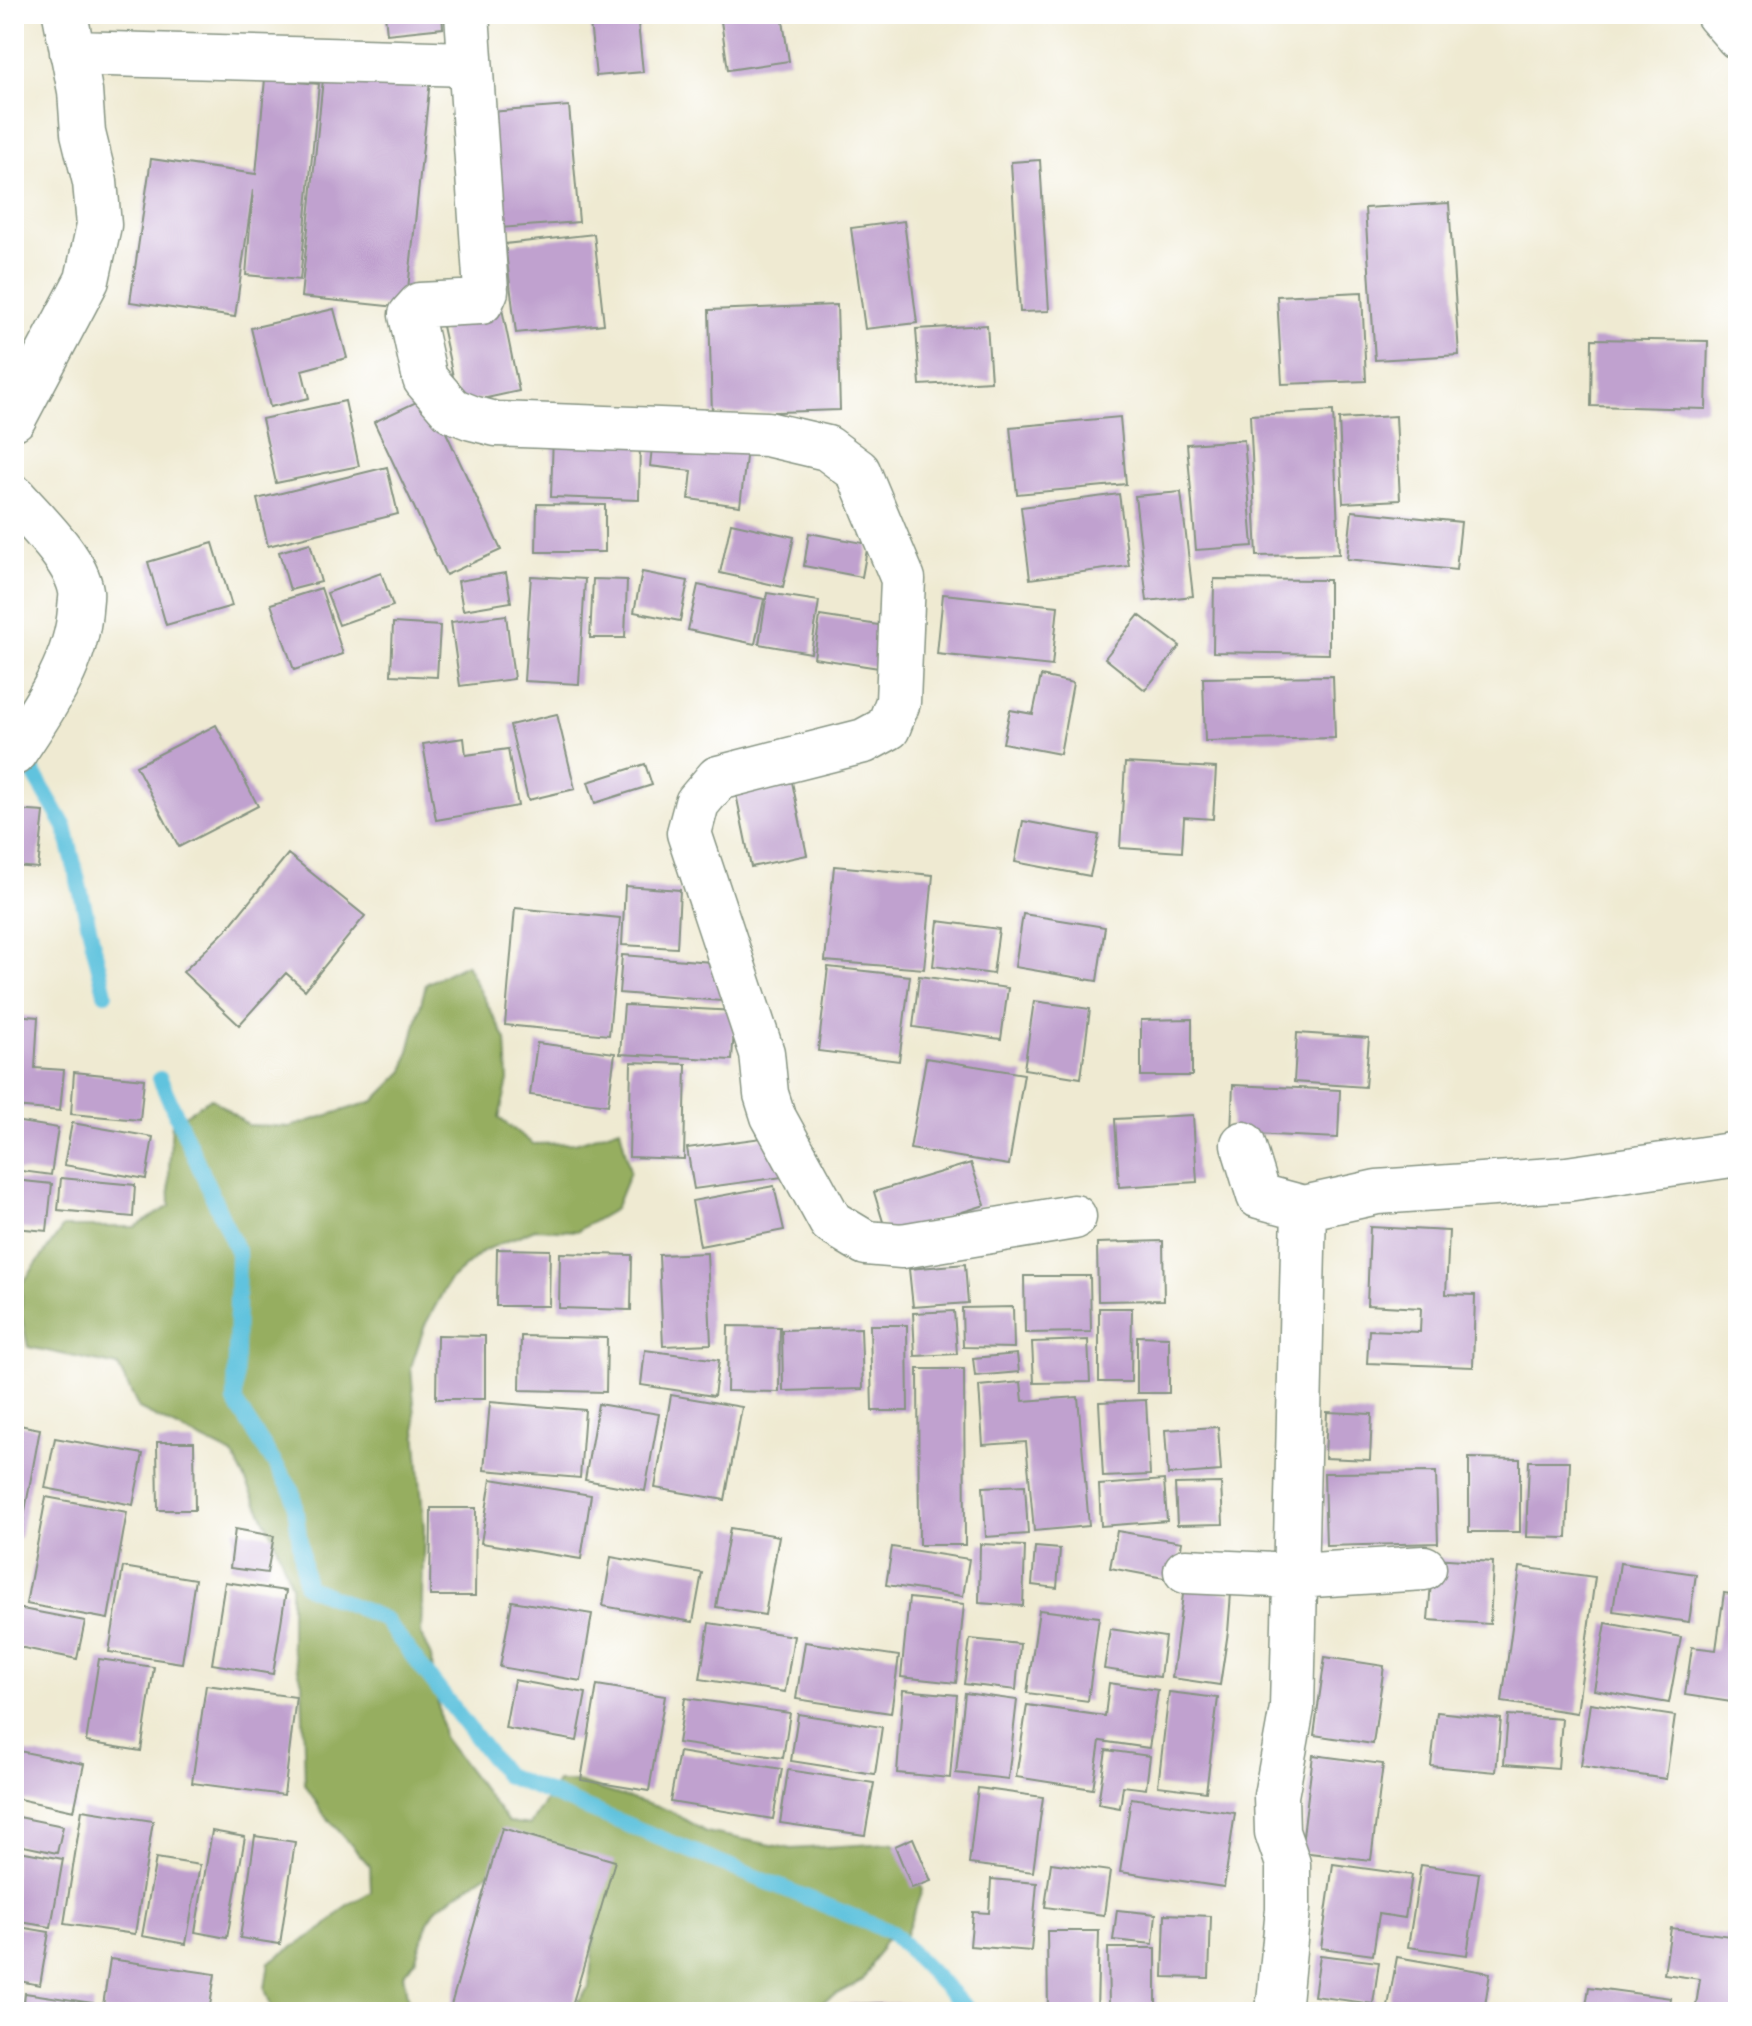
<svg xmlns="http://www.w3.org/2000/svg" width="1752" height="2026" viewBox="0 0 1752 2026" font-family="Mynerve,sans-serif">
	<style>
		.forest { fill: #96ae60; stroke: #5a764a; stroke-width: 2 }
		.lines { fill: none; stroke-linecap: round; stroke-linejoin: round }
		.stream { stroke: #60c3de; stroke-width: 16 }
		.building { fill: #c0a1cf }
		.street-casing { stroke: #879483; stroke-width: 47 }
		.street { stroke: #fff; stroke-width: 44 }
	</style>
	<rect width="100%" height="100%" fill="#fff"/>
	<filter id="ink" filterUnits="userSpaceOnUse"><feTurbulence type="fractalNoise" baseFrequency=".0125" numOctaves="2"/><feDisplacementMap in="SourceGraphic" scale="16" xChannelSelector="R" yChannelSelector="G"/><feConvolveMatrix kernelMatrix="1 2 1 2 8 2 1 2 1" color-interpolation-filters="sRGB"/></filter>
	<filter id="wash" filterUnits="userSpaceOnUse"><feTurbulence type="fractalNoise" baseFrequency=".006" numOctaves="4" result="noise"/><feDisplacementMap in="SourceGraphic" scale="32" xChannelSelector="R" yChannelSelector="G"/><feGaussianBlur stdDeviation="1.8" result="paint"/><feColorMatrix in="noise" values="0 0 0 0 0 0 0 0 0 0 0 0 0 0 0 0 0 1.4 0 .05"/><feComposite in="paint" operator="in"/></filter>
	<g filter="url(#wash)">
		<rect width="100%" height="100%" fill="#efead2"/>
		<path class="forest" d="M466,964L506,1040L508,1081L499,1118L533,1144L575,1143L620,1128L630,1172L615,1209L577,1231L535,1229L483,1251L449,1281L425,1325L411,1367L424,1528L421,1635L431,1657L443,1737L508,1822L530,1825L557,1782H577L670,1811L706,1832L792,1849L890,1843L915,1852L922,1890L905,1937L885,1940L863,1980L816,2005L775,2003L766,2012H570L589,1987L594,1940L581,1918L534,1869L489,1872L438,1907L428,1922L415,1960L403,1974L410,2012H273L265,1989L269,1962L324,1928L346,1906L371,1892L370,1866L322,1812L305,1784L302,1682L291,1645V1585L272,1534L233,1455L139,1409L118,1366L28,1347L21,1314L22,1284L63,1227H135L170,1206L169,1169L172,1123L211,1098L248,1125L290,1127L374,1101L404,1071L426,984Z"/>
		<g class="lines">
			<path class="stream" d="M19,748L65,827L105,993
				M160,1079L238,1253L235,1402L293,1492L306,1586L384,1619L505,1775L891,1932L970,2012"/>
		</g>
		<g id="blocks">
			<path class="building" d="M385,14H442L443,28L387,34Z
				M589,14H637L643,72L596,76Z
				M720,14H782L789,61L728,70Z
				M324,69L430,80L406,308L301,297Z
				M265,79L319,84L300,280L246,275L253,190L235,317L130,302L151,159L256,174Z
				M569,106L579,222L500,228L490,112Z
				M1040,160L1049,311L1020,312L1011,162Z
				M1449,203L1459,355L1375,360L1365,208Z
				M904,221L917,323L865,329L851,228Z
				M594,234L604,324L516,333L505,244Z
				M1362,292L1366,381L1282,384L1277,296Z
				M501,304L519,391L459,404L440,317Z
				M837,305L840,410L712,414L709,310Z
				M334,309L347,358L302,370L309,398L270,407L251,328Z
				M987,325L991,381L920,385L916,329Z
				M1592,339L1708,341L1706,409L1591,406Z
				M429,396L501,550L446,575L374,422Z
				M345,401L359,466L276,483L262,419Z
				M1333,411L1339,554L1257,556L1250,415Z
				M1396,416L1400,500L1343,503L1339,419Z
				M1120,417L1126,484L1017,494L1010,427Z
				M553,435L640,438L639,500L551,497Z
				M653,438L747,449L740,506L689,499L692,471L650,466Z
				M1244,440L1253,546L1196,550L1187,444Z
				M387,467L398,514L268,546L257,499Z
				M1181,492L1193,596L1147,601L1135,496Z
				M1119,494L1129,566L1030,579L1021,507Z
				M537,504L605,505V552H536Z
				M1352,511L1461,522L1456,570L1347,559Z
				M731,523L794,537L783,587L720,573Z
				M809,533L868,544L862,577L804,566Z
				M213,543L232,606L166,625L148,562Z
				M310,543L321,582L290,590L279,552Z
				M642,572L688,581L680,621L634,612Z
				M381,573L393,606L339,625L327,593Z
				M506,573L511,602L463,610L458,581Z
				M531,576L585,579L579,684L524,681Z
				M593,579L627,580L625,638H590Z
				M1214,579L1329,580V654L1213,652Z
				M698,585L764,599L755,644L688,630Z
				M321,588L343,654L294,670L271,604Z
				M767,593L819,601L811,653L759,644Z
				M943,594L1058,606L1052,666L937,654Z
				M506,615L514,679L460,686L451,622Z
				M1139,615L1180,646L1145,690L1105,658Z
				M820,616L898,628L892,670L814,658Z
				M393,623L440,626L437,677L391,675Z
				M1041,676L1073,683L1060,754L1003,743L1010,710L1033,714Z
				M1333,676L1335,738L1205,741L1203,678Z
				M557,714L575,789L528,800L510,725Z
				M216,725L258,806L179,847L136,766Z
				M464,738L466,755L508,749L518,806L436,820L423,744Z
				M1125,763L1216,768L1213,819L1184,817L1182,852L1120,848Z
				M645,764L652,785L595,803L588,782Z
				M790,772L807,855L751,867L734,784Z
				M14,810L44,812L38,868L14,866Z
				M1023,821L1099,835L1090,876L1015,862Z
				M288,854L365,916L305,990L286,973L239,1025L183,972L227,929Z
				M834,866L933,875L924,969L825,961Z
				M625,886L680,890L677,948L622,945Z
				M515,908L620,918L609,1035L505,1025Z
				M1023,914L1105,927L1097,981L1015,967Z
				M938,921L999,929L993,974L933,966Z
				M622,955L724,963L721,1001L619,993Z
				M828,967L910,976L899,1061L818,1051Z
				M919,976L1008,988L1001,1039L913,1027Z
				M1034,1001L1090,1009L1081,1078L1024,1069Z
				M624,1005L735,1011L732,1060L620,1054Z
				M14,1015L38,1017L35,1068L64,1070L60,1111L14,1107Z
				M1192,1019V1076H1141V1020Z
				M1297,1033L1369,1038L1365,1087L1294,1082Z
				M537,1043L615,1053L608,1105L530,1095Z
				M926,1058L1024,1074L1009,1165L910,1149Z
				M631,1062L686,1064L684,1159L629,1157Z
				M74,1072L144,1079L140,1120L71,1114Z
				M1233,1085L1340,1090L1338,1138L1231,1133Z
				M1193,1115L1197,1182L1119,1187L1115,1119Z
				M14,1121L58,1128L51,1175L14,1170Z
				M72,1123L153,1137L146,1179L64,1165Z
				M777,1136L783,1177L694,1189L687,1148Z
				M971,1163L985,1205L887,1235L874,1192Z
				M61,1178L135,1185L133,1217L58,1210Z
				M14,1180L52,1184L47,1231L14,1228Z
				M774,1186L784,1230L700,1246L692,1201Z
				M1370,1227L1449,1231L1446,1294L1475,1295L1473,1367L1367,1363L1369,1330L1420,1332L1421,1308L1367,1305Z
				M1163,1241L1164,1300L1098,1301L1097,1243Z
				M497,1249L550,1250L549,1306H496Z
				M560,1253L632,1255L631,1310L559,1308Z
				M707,1253L711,1344L663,1346L659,1255Z
				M965,1264L968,1303L913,1307L909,1269Z
				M1024,1276H1090L1091,1332L1025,1333Z
				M1013,1307L1014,1348L963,1347L962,1308Z
				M1099,1308H1132L1131,1382H1099Z
				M954,1311L957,1354L915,1356L913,1313Z
				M870,1325H907L908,1411H872Z
				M728,1326L780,1327L779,1392L727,1391Z
				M861,1328L863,1389L783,1391L782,1330Z
				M437,1335L485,1336V1399H436Z
				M521,1336L607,1338L606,1392L520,1390Z
				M1137,1336L1169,1337V1393H1137Z
				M1088,1340L1090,1382L1034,1383L1032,1342Z
				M645,1350L719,1360L714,1396L641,1385Z
				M1017,1354L1019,1372L975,1376L973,1358Z
				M918,1369H964L965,1545H919Z
				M1021,1382L1023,1401L1078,1397L1089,1526L1034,1531L1026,1442L983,1445L979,1386Z
				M671,1395L742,1407L725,1500L655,1488Z
				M1146,1400L1150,1475L1103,1477L1099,1402Z
				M490,1402L585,1410L580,1478L484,1470Z
				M598,1404L659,1414L645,1491L585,1480Z
				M1327,1412L1372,1414L1370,1460L1325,1458Z
				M14,1424L40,1429L20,1538L14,1537Z
				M1218,1427L1221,1471L1168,1475L1165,1430Z
				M55,1438L143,1454L133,1505L45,1488Z
				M157,1442H194L195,1510H158Z
				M1469,1458L1520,1459V1532H1469Z
				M1529,1461H1570L1567,1538L1526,1537Z
				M1436,1472L1438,1543L1326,1546L1324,1473Z
				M491,1479L591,1495L581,1559L481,1543Z
				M1164,1480L1167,1521L1101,1526L1099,1485Z
				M1221,1483L1223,1524L1177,1525L1175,1484Z
				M1025,1485L1028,1534L986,1537L983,1487Z
				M46,1497L127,1512L108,1619L26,1604Z
				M431,1508H476L475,1596H430Z
				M730,1528L779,1536L765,1615L716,1607Z
				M235,1529L274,1536L267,1573L230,1568Z
				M1117,1531L1182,1542L1175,1580L1110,1568Z
				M980,1544L1025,1546L1023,1606L979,1603Z
				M892,1547L969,1559L963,1596L886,1585Z
				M1035,1547L1060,1549L1057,1588L1032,1585Z
				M611,1557L702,1573L693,1622L603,1606Z
				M1433,1558L1493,1562L1490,1624L1428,1620Z
				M1620,1563L1696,1574L1689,1622L1613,1611Z
				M123,1567L195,1579L182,1663L109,1652Z
				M1520,1567L1595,1577L1577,1713L1502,1702Z
				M225,1582L286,1591L273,1674L212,1664Z
				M1184,1587L1231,1593L1228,1632L1220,1685L1172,1678Z
				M1724,1593L1738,1595V1703L1685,1695L1692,1647L1716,1650Z
				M909,1598L964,1604L956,1683L901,1677Z
				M512,1601L592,1614L581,1681L500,1667Z
				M17,1608L85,1621L77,1659L14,1646Z
				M1039,1610L1099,1617L1088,1701L1027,1693Z
				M709,1623L794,1636L785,1692L700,1679Z
				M1606,1623L1681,1637L1669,1703L1594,1690Z
				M1110,1629L1165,1637L1160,1677L1104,1669Z
				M970,1639L1020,1644L1016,1690L964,1684Z
				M805,1642L899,1656L891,1713L796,1699Z
				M1325,1657L1384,1666L1373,1744L1314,1735Z
				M99,1659L154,1667L141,1751L86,1742Z
				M514,1680L586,1693L577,1741L505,1728Z
				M1109,1683L1158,1690L1149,1748L1100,1741L1093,1789L1016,1777L1027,1705L1105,1716Z
				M206,1685L296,1697L284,1795L192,1783Z
				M597,1685L665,1696L649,1791L581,1780Z
				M903,1690L957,1695L950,1778L897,1773Z
				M1169,1692L1218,1698L1206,1792L1158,1786Z
				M965,1693L1017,1700L1008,1779L956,1773Z
				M685,1698L790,1713L783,1758L678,1743Z
				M1590,1703L1675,1716L1666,1779L1581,1766Z
				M1437,1712L1501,1719L1496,1772L1431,1766Z
				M798,1714L882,1727L875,1774L791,1761Z
				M1508,1715L1562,1719L1558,1768L1504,1764Z
				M14,1750L84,1764L74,1811L14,1798Z
				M1106,1750L1150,1756L1146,1789L1123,1786L1120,1808L1098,1804Z
				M679,1752L782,1769L773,1819L670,1802Z
				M1313,1755L1383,1764L1371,1860L1301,1852Z
				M788,1770L874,1783L865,1835L780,1823Z
				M978,1788L1043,1797L1033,1872L969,1864Z
				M1131,1798L1235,1813L1224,1887L1120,1872Z
				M82,1810L153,1821L135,1934L64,1924Z
				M14,1816L63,1826L57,1853L14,1844Z
				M502,1828L615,1861L570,2012H449Z
				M212,1831L245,1837L227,1938L195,1932Z
				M255,1836L295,1842L280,1944L240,1938Z
				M913,1838L931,1881L912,1888L895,1846Z
				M14,1850L63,1859L51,1927L14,1921Z
				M156,1858L200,1865L186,1944L142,1936Z
				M1051,1863L1110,1871L1104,1915L1045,1907Z
				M1333,1864L1412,1875L1405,1918L1379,1914L1373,1955L1321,1948Z
				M1421,1865L1479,1873L1467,1955L1408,1947Z
				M991,1879L1037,1883L1031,1951L970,1946L973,1912L989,1913Z
				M1117,1910L1156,1914L1153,1944L1113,1940Z
				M1165,1914L1211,1916L1209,1978L1163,1977Z
				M14,1926L49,1932L40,1985L14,1980Z
				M1671,1928L1738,1937V2012H1695L1700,1979L1664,1974Z
				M1047,1931H1099L1097,2012H1048Z
				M1108,1948H1156V2009H1109Z
				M1320,1955L1379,1962L1373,2004L1314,1996Z
				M1397,1957L1490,1973L1484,2012H1387Z
				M110,1959L215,1974L209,2012H102Z
				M1589,1987L1671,1998L1669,2012H1585Z
				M25,1993L93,2003L92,2012H23Z
				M936,2002V2012H848V2004Z"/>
		</g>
	</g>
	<g filter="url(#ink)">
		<use href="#blocks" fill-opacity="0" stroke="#879483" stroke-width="2"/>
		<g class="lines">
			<g class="street-casing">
				<path id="street" d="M467,14L486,291L481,302L420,305L411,315L425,379L452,410L472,418L496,424L767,434L827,448L858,471L903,579L898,702L888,728L864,741L718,778L697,803L689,833L762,1053L766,1094L773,1116L831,1222L866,1243L902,1246L1074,1217
					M1718,14L1738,37
					M72,53L469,64
					M14,418L87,280L99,225L95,182L83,133L80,91L65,14
					M14,497C35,521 76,559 81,591C82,597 80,604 80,610C76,664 43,709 14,753
					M1243,1144L1259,1196L1304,1208L1377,1192L1567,1179L1738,1154
					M1186,1571L1296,1576L1424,1568
					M1278,2012L1288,1909V1864L1277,1832L1276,1796L1292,1708L1304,1208"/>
			</g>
			<use href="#street" class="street"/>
		</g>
	</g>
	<rect width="1752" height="2026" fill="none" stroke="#fff" stroke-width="48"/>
</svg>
